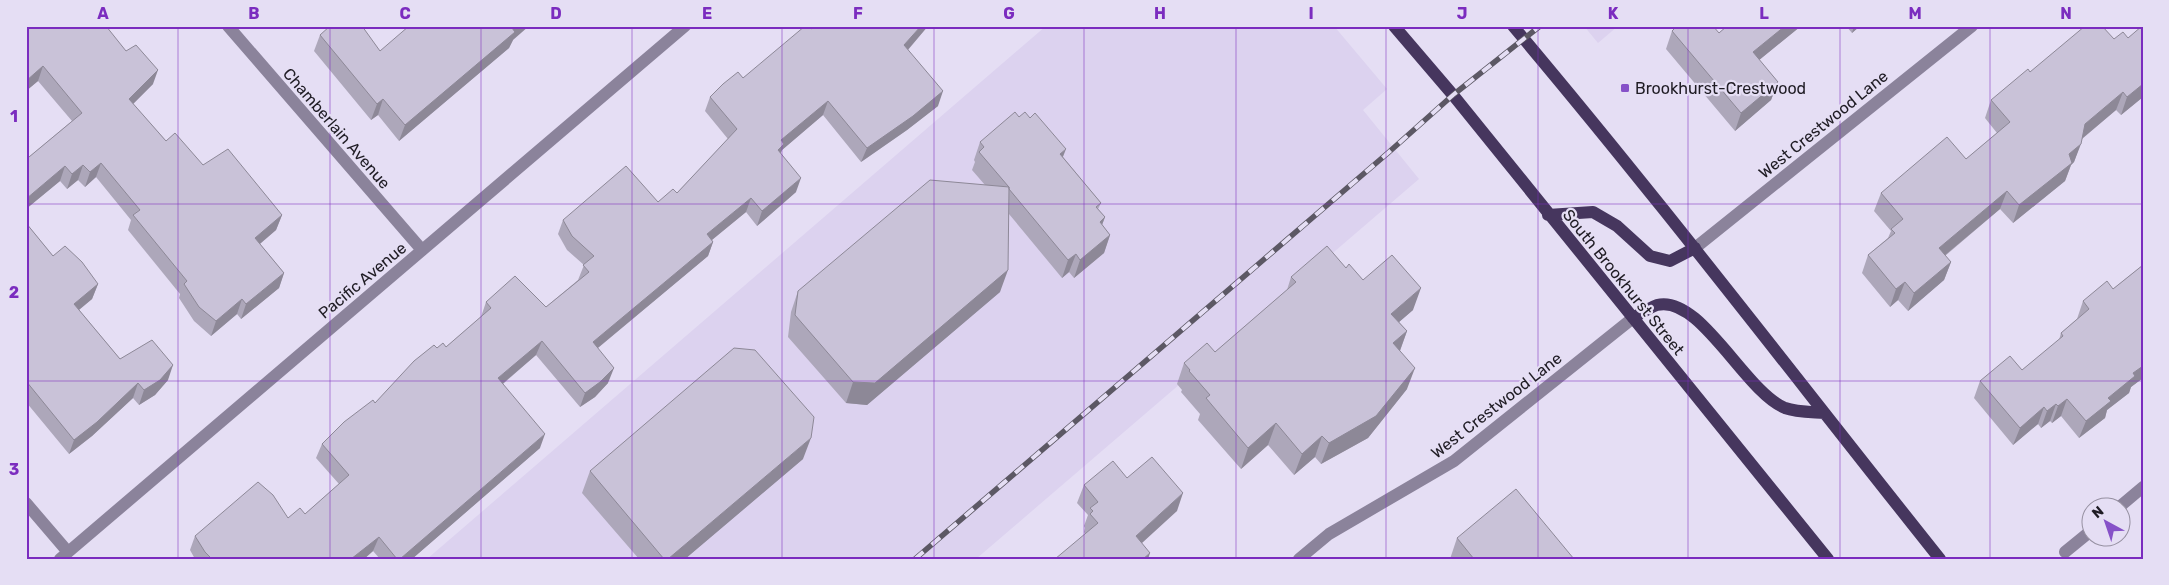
<svg xmlns="http://www.w3.org/2000/svg" width="2169" height="585" viewBox="0 0 2169 585" font-family="Rubik,sans-serif">
	<style>
		.built { fill: #dcd2ef }
		.lines { fill: none; stroke-linecap: round; stroke-linejoin: round }
		.minor { stroke: #8b839b; stroke-width: 12 }
		.major { stroke: #46365e; stroke-width: 12 }
		.rail-casing { stroke: #5c5864; stroke-width: 5.5 }
		.rail { stroke: #e5def4; stroke-width: 4; stroke-dasharray: 11; stroke-linecap: butt }
		.wall { fill: #ada7ba }
		.shaded-wall { fill: #8d8897 }
		.building { fill: #c9c2d8; stroke: #8d8897 }
		.grid { fill: none; stroke: #7b2cbf; stroke-width: 1; stroke-opacity: 0.55 }
		.poi-dot { fill: #8651c8; stroke: #e5def4; stroke-width: 2 }
		.labels { text-anchor: middle; stroke-width: 4.5; stroke-linejoin: round; paint-order: stroke }
		.poi-label { font-size: 16px; fill: #1f1c24; stroke: #e5def4; text-anchor: start }
		.street-label { font-size: 16px; fill: #1f1c24; stroke: #e5def4 }
		.neatline { fill: none; stroke: #7b2cbf; stroke-width: 2 }
		.grid-label { font-size: 16px; text-anchor: middle; font-weight: bold; fill: #7b2cbf }
	</style>
	<rect width="100%" height="100%" fill="#e5def4"/>
	<path class="built" d="M1046,26H1334L1387,89L1363,110L1419,179L976,559H427Z
		M1584,26H1618L1598,43Z"/>
	<g class="lines">
		<path class="minor" d="M228,26L422,250
			M1695,248L1972,26
			M26,503L68,552
			M2118,508L2143,487
			M2065,552L2092,530
			M60,559L685,26
			M1299,559L1329,534L1454,461L1633,318"/>
		<path class="major" d="M1394,26L1453,95L1828,559
			M1513,26C1660,200 1798,381 1940,559
			M1548,215L1593,212L1617,226L1650,256L1670,261L1695,248
			M1633,318C1640,314 1649,308 1657,305C1700,294 1745,392 1785,408C1796,412 1812,412 1824,413"/>
		<g class="rail-casing">
			<path id="rail" d="M915,559L1389,152L1453,95L1540,26"/>
		</g>
		<use href="#rail" class="rail"/>
	</g>
	<path class="wall" d="M26,26L153,84L133,104L166,141L282,215L276,230L260,244L284,273L279,288L241,319L237,314L211,336L194,321L179,298L180,294L128,230L131,220L96,177L85,187L78,180L67,189L60,181L26,209V153L29,157L72,121L38,81L26,91Z
		M815,26H928L908,50L938,106L907,130L861,162L823,115L782,150L780,153L796,192L757,226L746,212L712,240L713,242L708,256L598,348L608,383L595,397L580,407L536,355L503,384L540,448L412,559H380L373,551L364,559H195L190,550L195,536L305,514L339,484L316,458L322,444L375,403L437,348L446,347L481,317L486,302L546,307L578,280L584,265L567,250L558,234L563,220L658,202L677,193L728,139L705,111L710,97L743,78L812,29Z
		M1727,26H1801L1759,60L1778,82L1771,100L1735,131L1666,49L1672,31L1719,33Z
		M1846,26H1860L1852,33Z
		M2143,26V97L2121,115L2116,110L2082,139L2074,162L2071,165L2065,181L2013,223L2000,209L1945,256L1951,262L1944,280L1908,311L1898,300L1890,307L1862,273L1868,255L1888,238L1891,231L1874,211L1881,193L1966,159L1997,133L1985,118L1991,100L2030,72L2114,39L2128,38Z
		M320,35L380,51L513,40L509,48L399,141L378,115L371,120L314,51Z
		M1019,117L1063,157L1101,203L1098,209L1105,217L1102,225L1110,235L1104,253L1074,278L1069,272L1062,278L1009,214L1000,292L867,405L846,403L788,337L791,312L798,291L985,185L972,170L975,162L974,160L980,142Z
		M26,223L53,256L98,284L92,299L79,310L120,359L168,380L155,395L139,405L133,398L92,436L69,454L26,402Z
		M2143,265V378L2131,387L2129,393L2107,410L2105,418L2079,438L2061,416L2052,423L2050,421L2041,428L2038,424L2013,445L1974,398L1980,381L2022,370L2059,340L2061,333L2077,319L2083,301L2113,289Z
		M1346,268L1363,280L1413,310L1399,322L1407,331L1400,351L1407,389L1368,438L1321,464L1315,457L1294,475L1268,445L1241,469L1198,420L1200,414L1181,392L1182,390L1177,384L1184,363L1215,352L1287,290L1291,277Z
		M803,459L685,559H639L582,493L590,471Z
		M1084,485L1177,511L1085,534L1084,532L1085,528L1084,526L1088,515L1077,503Z
		M1457,538L1574,559H1450Z"/>
	<path class="shaded-wall" d="M515,26H529L513,40L509,48L399,141L405,125Z
		M921,26H928L899,60L904,45Z
		M1785,26H1801L1747,70L1753,52Z
		M1854,26H1860L1852,33Z
		M43,66L38,81L26,91V81Z
		M158,70L153,84L124,113L129,99Z
		M1778,82L1771,100L1735,131L1741,113Z
		M2143,84V97L2121,115L2127,97Z
		M943,91L938,106L907,130L861,162L867,148Z
		M2123,92L2116,110L2078,142L2085,124Z
		M383,99L378,115L371,120L377,104Z
		M828,101L823,115L782,150L779,158L772,164L781,140Z
		M2081,144L2074,162L2071,165L2065,181L2013,223L2019,205L2069,154Z
		M1066,149L1059,167L1060,154Z
		M101,163L96,177L85,187L90,172Z
		M83,165L78,180L67,189L72,174Z
		M65,166L60,181L26,209V199Z
		M801,178L796,192L757,226L762,211Z
		M2007,191L2000,209L1932,266L1939,248Z
		M751,198L746,212L702,248L707,234Z
		M282,215L276,230L249,253L255,238Z
		M1105,217L1098,235L1100,222Z
		M1110,235L1104,253L1074,278L1080,260Z
		M713,242L708,256L588,356L593,342Z
		M1076,254L1069,272L1062,278L1068,260Z
		M1951,262L1944,280L1908,311L1914,293Z
		M1008,270L1000,292L867,405L846,403L853,382Z
		M284,273L279,288L241,319L246,304Z
		M1905,282L1898,300L1890,307L1896,289Z
		M98,284L92,299L69,318L74,304Z
		M1421,288L1413,310L1384,335L1391,314Z
		M242,299L237,314L211,336L216,321Z
		M1407,331L1399,353L1393,343Z
		M542,341L536,355L493,392L498,378Z
		M173,365L168,380L155,395L139,405L144,390Z
		M2143,366V378L2131,387L2129,393L2107,410L2105,418L2079,438L2086,421L2133,373Z
		M614,368L608,383L595,397L580,407L585,393Z
		M1415,368L1407,389L1368,438L1321,464L1329,443Z
		M138,383L133,398L92,436L69,454L74,440Z
		M2067,399L2061,416L2052,423L2058,406Z
		M2056,404L2050,421L2041,428L2047,411Z
		M2044,407L2038,424L2013,445L2020,428Z
		M1276,423L1268,445L1241,469L1248,448Z
		M545,434L540,448L412,559H400Z
		M1322,436L1315,457L1294,475L1302,454Z
		M811,438L803,459L685,559H668Z
		M1183,493L1177,511L1130,554L1136,536Z
		M379,537L373,551L364,559H351Z
		M1150,553L1148,559H1143Z"/>
	<path class="building" d="M26,26H106L126,51L136,45L158,70L129,99L166,141L175,133L203,165L228,149L282,215L255,238L284,273L246,304L242,299L216,321L199,307L184,284L187,281L133,215L140,210L101,163L90,172L83,165L72,174L65,166L26,199V153L29,157L82,113L43,66L26,81Z
		M330,26H362L380,51L409,26H515L512,28L515,32L405,125L383,99L377,104L320,35Z
		M805,26H808L812,29L815,26H921L904,45L943,91L913,116L867,148L828,101L781,140L784,144L778,150L801,178L762,211L751,198L707,234L713,242L593,342L614,368L600,382L585,393L542,341L498,378L545,434L400,559H397L379,537L351,559H212L205,552L195,536L258,482L273,495L288,518L300,508L305,514L349,475L322,444L344,422L373,400L375,403L414,361L434,345L437,348L443,343L446,347L491,308L486,302L515,276L546,307L589,272L583,265L594,256L572,236L563,220L626,166L658,202L673,189L677,193L737,129L710,97L723,84L738,72L743,78Z
		M1677,26H1713L1719,33L1727,26H1785L1753,52L1778,82L1741,113L1672,31Z
		M2085,26H2102L2114,39L2123,32L2128,38L2142,26H2143V84L2127,97L2123,92L2085,124L2081,144L2069,154L2072,163L2019,205L2007,191L1939,248L1951,262L1914,293L1905,282L1896,289L1868,255L1895,233L1891,229L1903,219L1881,193L1947,137L1966,159L2010,122L1991,100L2028,69L2030,72Z
		M1015,112L1019,117L1025,112L1030,118L1035,113L1066,149L1060,154L1101,203L1096,207L1105,217L1100,222L1110,235L1080,260L1076,254L1068,260L1009,189V187L1008,186L979,152L984,147L980,142Z
		M930,180L1009,187L1008,270L875,383L853,382L795,315L798,291Z
		M26,223L53,256L65,246L82,262L98,284L74,304L120,359L152,340L173,365L160,380L144,390L138,383L97,422L74,440L26,381V320L28,319L26,316Z
		M1327,246L1346,268L1349,264L1363,280L1392,255L1421,288L1391,314L1407,331L1393,343L1415,368L1376,416L1329,443L1322,436L1302,454L1276,423L1248,448L1206,398L1210,395L1189,371L1190,370L1184,363L1207,343L1215,352L1296,282L1291,277Z
		M2143,265V366L2133,373L2135,376L2108,398L2111,401L2086,421L2067,399L2058,406L2056,404L2047,411L2044,407L2020,428L1980,381L2010,356L2022,370L2063,336L2061,333L2089,309L2083,301L2107,281L2113,289Z
		M734,348L755,350L814,417L811,438L668,559H664L590,471Z
		M1152,457L1183,493L1136,536L1150,553L1143,559H1055L1098,523L1090,514L1093,511L1090,508L1098,502L1084,485L1113,461L1127,478Z
		M1516,489L1574,559H1474L1457,538Z"/>
	<path class="grid" d="M178,26V559M330,26V559M481,26V559M632,26V559M782,26V559M934,26V559M1084,26V559M1236,26V559M1386,26V559M1538,26V559M1688,26V559M1840,26V559M1990,26V559M26,204H2143M26,381H2143"/>
	<rect class="poi-dot" x="1620" y="83" width="10" height="10" rx="2.5"/>
	<g class="labels">
		<g class="poi-label">
			<text x="1635" y="94">Brookhurst-Crestwood</text>
		</g>
		<g class="street-label">
			<text transform="translate(1823 124) rotate(-39)" y="6">West Crestwood Lane</text>
			<text transform="translate(337 128) rotate(49)" y="6">Chamberlain Avenue</text>
			<text transform="translate(362 280) rotate(-40)" y="6">Pacific Avenue</text>
			<text transform="translate(1624 282) rotate(51)" y="6">South Brookhurst Street</text>
			<text transform="translate(1496 405) rotate(-38)" y="6">West Crestwood Lane</text>
		</g>
	</g>
	<rect width="2169" height="585" fill="none" stroke="#e5def4" stroke-width="55"/>
	<g transform="translate(2106 522) rotate(320)"><circle r="24" fill="#e5def4" stroke="#9690a1"/>
	<path d="M0-4L9 19L0 12L-9 19Z" fill="#8651c8"/>
	<text y="-8" font-size="14" font-weight="bold" text-anchor="middle" fill="#1f1c24">N</text>
	</g>
	<rect x="28" y="28" width="2114" height="530" class="neatline"/>
	<g class="grid-label">
		<text x="103" y="19">A</text>
		<text x="254" y="19">B</text>
		<text x="405" y="19">C</text>
		<text x="556" y="19">D</text>
		<text x="707" y="19">E</text>
		<text x="858" y="19">F</text>
		<text x="1009" y="19">G</text>
		<text x="1160" y="19">H</text>
		<text x="1311" y="19">I</text>
		<text x="1462" y="19">J</text>
		<text x="1613" y="19">K</text>
		<text x="1764" y="19">L</text>
		<text x="1915" y="19">M</text>
		<text x="2066" y="19">N</text>
		<text x="14" y="122">1</text>
		<text x="14" y="298">2</text>
		<text x="14" y="475">3</text>
	</g>
</svg>
